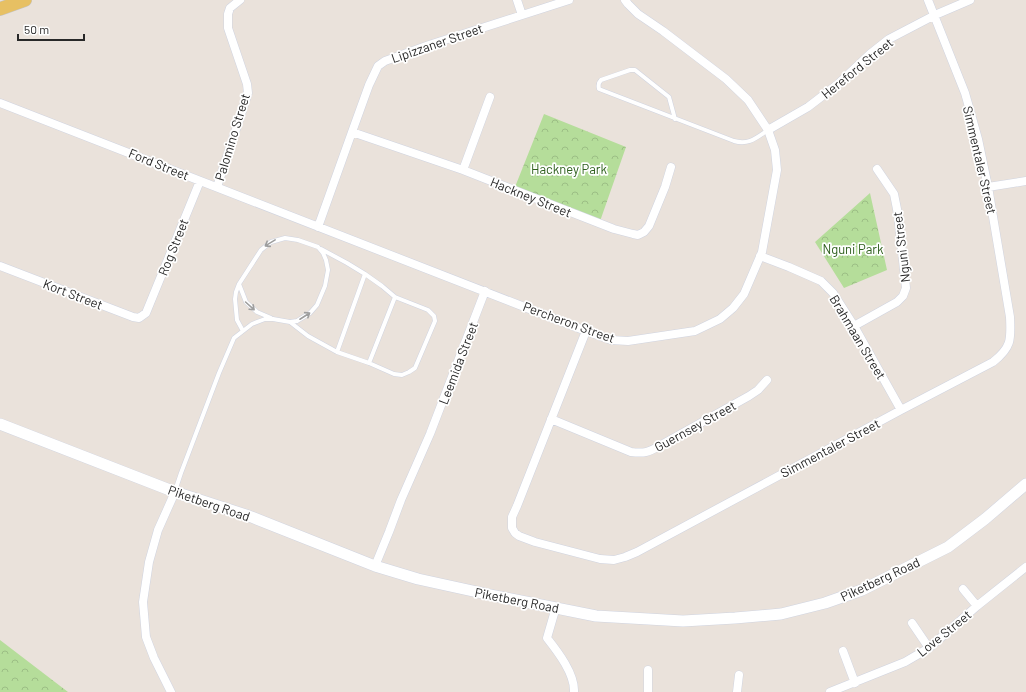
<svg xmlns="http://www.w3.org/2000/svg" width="1026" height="692" viewBox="0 0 1026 692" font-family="Barlow,sans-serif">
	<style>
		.park { fill: url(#park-crowns) }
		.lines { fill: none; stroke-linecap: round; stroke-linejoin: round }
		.service-casing { stroke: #d0d4e0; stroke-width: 5 }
		.minor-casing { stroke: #d0d4e0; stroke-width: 9 }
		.tertiary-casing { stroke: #d0d4e0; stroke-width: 12 }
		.primary-casing { stroke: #c3c3c3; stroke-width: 14 }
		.service { stroke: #fff; stroke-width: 4 }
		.minor { stroke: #fff; stroke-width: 8 }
		.tertiary { stroke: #fff; stroke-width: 11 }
		.primary { stroke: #e7c063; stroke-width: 13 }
		.oneway { stroke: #9e9e9e }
		.labels { text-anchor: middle; stroke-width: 3.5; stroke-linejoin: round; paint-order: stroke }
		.street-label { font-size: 13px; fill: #282828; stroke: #fff }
		.park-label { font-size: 13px; fill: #2f601e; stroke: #fff }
	</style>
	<defs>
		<pattern id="park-crowns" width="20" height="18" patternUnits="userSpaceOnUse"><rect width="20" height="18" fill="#b5dd9a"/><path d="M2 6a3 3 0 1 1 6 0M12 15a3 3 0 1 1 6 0" fill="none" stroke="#9cbe85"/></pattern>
	</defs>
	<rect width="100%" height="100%" fill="#eae2db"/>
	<path class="park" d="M544,114L626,147L598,227L513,192Z
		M870,193L887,270L844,288L815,242Z
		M0,640L68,692H0Z"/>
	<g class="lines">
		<g class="service-casing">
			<path id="service" d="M675,119L669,97L635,70H630L601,80C599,82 598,85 599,89L734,141C749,145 756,138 768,130
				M239,284L246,302L257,312L271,318
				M290,322L308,336L337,352L369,363L394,374L402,375L409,372L415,368L435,321L434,316L428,310L395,297L382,286L365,274L347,263L321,249
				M337,352L365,274
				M369,363L395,297
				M175,491L181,473L219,373L234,338L252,324L265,319H273L290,322L297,321L310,313L317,305L325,286L328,270L326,260L323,253L318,247L298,240L285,238L271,242L261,250L239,284L236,292L235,299L237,320L243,331"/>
		</g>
		<g class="minor-casing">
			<path id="minor" d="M517,0L522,15
				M0,103L586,331L611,340L628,341L695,331L720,319L733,308L744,294L762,252L777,170L775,150L768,130L748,100L726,79L663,31L638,14L628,4L625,0
				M768,130L808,107L838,84L870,54L889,39L935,15L970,0
				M352,132L463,170L614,229L633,234L638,235L644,232L649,226L665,187L671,167
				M463,170L490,97
				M217,187L248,93L247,84L228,28V14L230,8L240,0
				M988,187L1026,181
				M318,227L352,132L369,85L378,66L385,61L429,45L569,0
				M760,256L789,267L821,281L833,293L854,326L901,410
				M0,266L133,317L139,318L146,313L200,181
				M854,326L897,302L903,296L906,288L898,214L894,194L877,169
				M586,331L517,506L512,517V528L515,533L519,536L535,542L600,559L614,560L625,557L637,552L901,410L993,362C1012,347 1011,339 1010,317L988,187L978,139L965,93L928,0
				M551,419L631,452C647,454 650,451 663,444L749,396L758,390L767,380
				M375,566L389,532L401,500L430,434L485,291
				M963,589L977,606
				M556,607L547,638C558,652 575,674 574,692
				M912,623L929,648
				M843,651L855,683
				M171,692L154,658L146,637L143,602L149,562L158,530L175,492
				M648,692V670
				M737,692L739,675
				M830,692L905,662L929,648L977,606L1026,567"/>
		</g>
		<g class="tertiary-casing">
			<path id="tertiary" d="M0,424L175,492L249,516L375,566L418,579L491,595L596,616L683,621L735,618L781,614L825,603L862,590L948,547L985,519L1026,484"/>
		</g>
		<g class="primary-casing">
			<path id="primary" d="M0,9L25,0"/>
		</g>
		<use href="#service" class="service"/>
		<use href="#minor" class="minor"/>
		<use href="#tertiary" class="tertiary"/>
		<use href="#primary" class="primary"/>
	</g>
	<defs><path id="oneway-shaft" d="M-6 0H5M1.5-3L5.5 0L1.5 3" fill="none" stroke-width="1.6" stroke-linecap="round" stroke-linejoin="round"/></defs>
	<g class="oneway">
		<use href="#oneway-shaft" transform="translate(270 243) rotate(149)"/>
		<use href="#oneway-shaft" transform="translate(250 306) rotate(42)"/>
		<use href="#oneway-shaft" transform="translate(305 316) rotate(-33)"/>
	</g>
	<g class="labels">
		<g class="street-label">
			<text transform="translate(437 43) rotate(-19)" y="5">Lipizzaner Street</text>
			<text transform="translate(857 68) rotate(-39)" y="5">Hereford Street</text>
			<text transform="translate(232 137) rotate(-73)" y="5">Palomino Street</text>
			<text transform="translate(980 160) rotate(77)" y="5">Simmentaler Street</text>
			<text transform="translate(159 164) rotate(22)" y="5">Ford Street</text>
			<text transform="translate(531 197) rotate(22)" y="5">Hackney Street</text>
			<text transform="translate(173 247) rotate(-68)" y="5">Rog Street</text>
			<text transform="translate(901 247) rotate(-97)" y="5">Nguni Street</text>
			<text transform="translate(73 294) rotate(21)" y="5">Kort Street</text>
			<text transform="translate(569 322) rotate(20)" y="5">Percheron Street</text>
			<text transform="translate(858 337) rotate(59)" y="5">Brahmaan Street</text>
			<text transform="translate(458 363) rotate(-69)" y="5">Leemida Street</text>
			<text transform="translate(695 426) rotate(-29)" y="5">Guernsey Street</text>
			<text transform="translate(830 448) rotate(-28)" y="5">Simmentaler Street</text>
			<text transform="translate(209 503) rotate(19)" y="5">Piketberg Road</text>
			<text transform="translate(880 579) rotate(-25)" y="5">Piketberg Road</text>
			<text transform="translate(517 600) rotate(11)" y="5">Piketberg Road</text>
			<text transform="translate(944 633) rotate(-39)" y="5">Love Street</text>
		</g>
		<g class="park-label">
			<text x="569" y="174">Hackney Park</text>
			<text x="853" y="254">Nguni Park</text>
		</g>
	</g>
	<path d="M18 34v6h66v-6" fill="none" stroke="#282828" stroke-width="2"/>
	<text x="24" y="34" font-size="12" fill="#282828" stroke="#ffffff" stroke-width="3" paint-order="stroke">50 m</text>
</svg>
